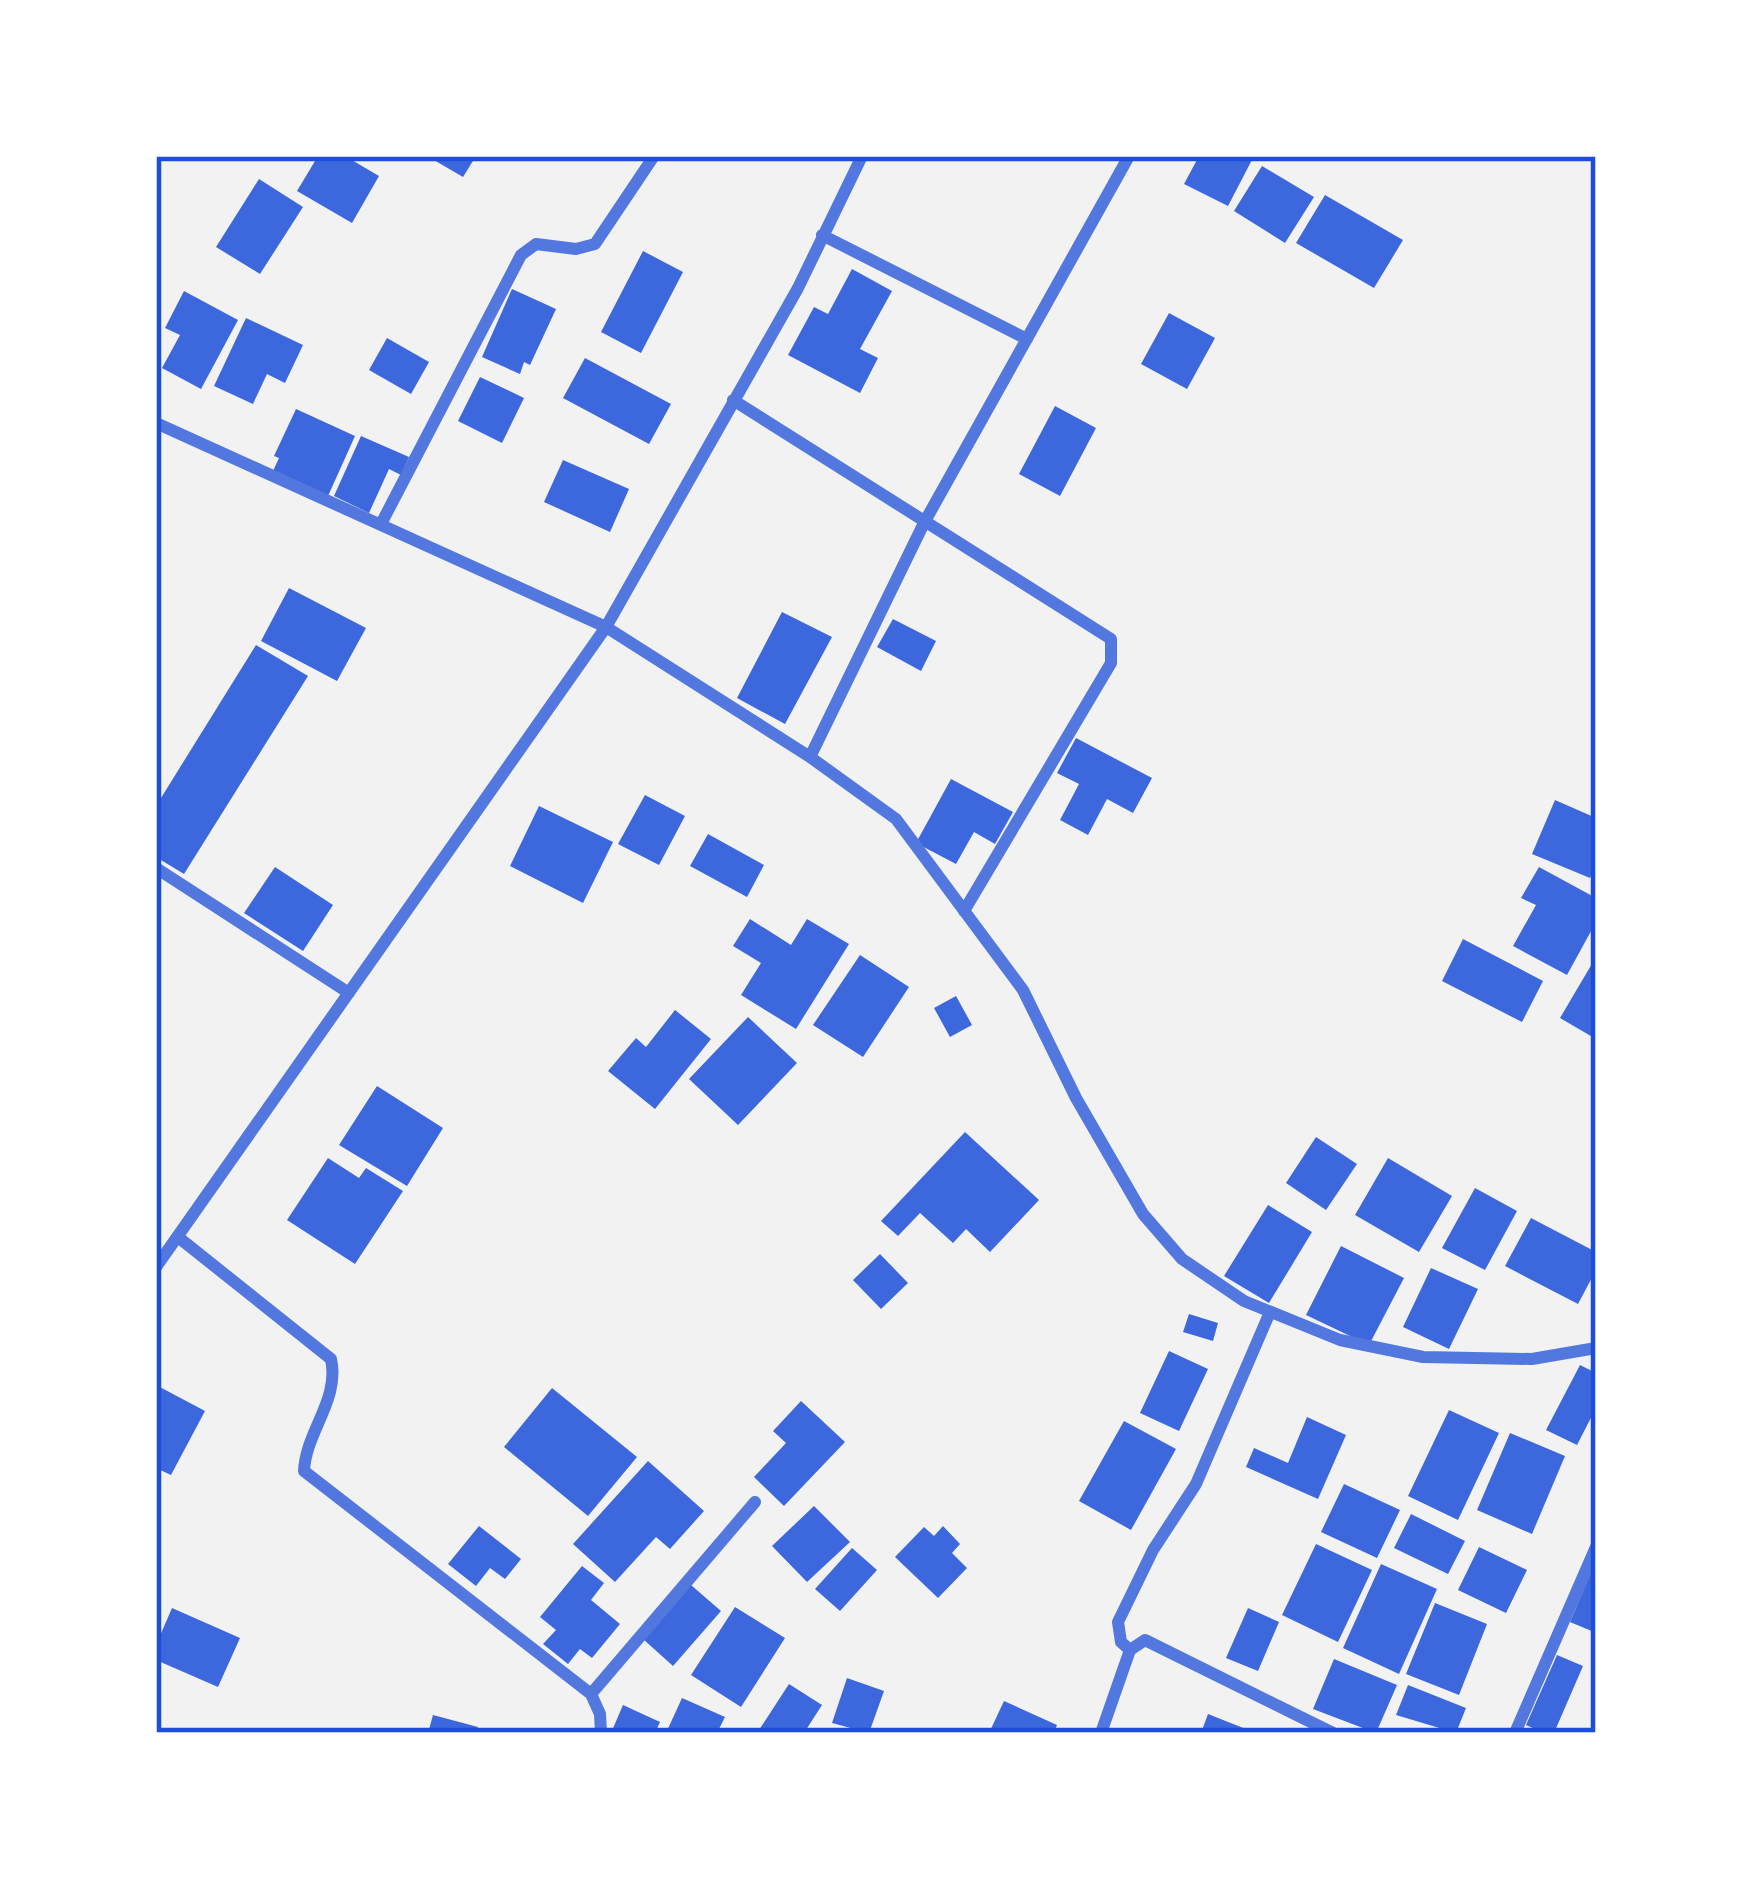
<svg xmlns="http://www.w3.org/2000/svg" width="1752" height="1889" viewBox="0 0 1752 1889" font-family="Spectral,serif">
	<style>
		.building { fill: #3d67dc }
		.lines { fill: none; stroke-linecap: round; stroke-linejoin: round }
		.minor { stroke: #5277de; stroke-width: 12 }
		.neatline { fill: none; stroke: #1d4ed8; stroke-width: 4.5 }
	</style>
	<rect width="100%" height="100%" fill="#f2f2f2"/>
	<path class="building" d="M318,156H345L379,176L352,223L297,191Z
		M427,156H476L463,177Z
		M1199,156H1254L1228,206L1184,184Z
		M1262,166L1314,197L1285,243L1234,211Z
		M259,179L303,207L260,274L216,247Z
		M1325,195L1403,240L1374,288L1296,243Z
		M643,251L683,272L641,353L601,332Z
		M852,269L892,291L860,349L878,358L860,393L788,355L814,307L828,314Z
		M512,289L556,309L530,365L524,362L520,374L482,357Z
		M184,291L238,320L201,389L162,368L180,335L165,328Z
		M1169,313L1215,338L1187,389L1141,364Z
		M246,318L303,345L285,383L267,374L253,404L214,386Z
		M387,338L429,362L411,394L369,370Z
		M585,358L671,404L649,444L563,398Z
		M480,377L524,398L502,443L458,421Z
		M1055,406L1096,428L1060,496L1019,474Z
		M296,409L355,436L328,496L273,471L279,458L274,456Z
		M361,436L409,457L401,475L389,469L369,513L334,496Z
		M563,460L629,489L610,532L544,502Z
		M289,588L366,628L337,681L261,641Z
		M782,612L832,637L785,724L737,698Z
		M893,619L936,641L921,671L877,647Z
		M256,645L308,676L184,874L156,857V806Z
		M1076,738L1152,778L1133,813L1107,799L1088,835L1060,820L1079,784L1057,773Z
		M951,779L1013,812L995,844L974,832L956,864L916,843Z
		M645,795L685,816L659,865L618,844Z
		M1555,800L1596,818V865L1590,878L1532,854Z
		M539,806L613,842L583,903L510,866Z
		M708,834L764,865L747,897L690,866Z
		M275,867L333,905L303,951L244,913Z
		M1539,867L1596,898V922L1567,975L1513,946L1536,905L1521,898Z
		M750,919L791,945L807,919L849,944L796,1029L741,995L761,963L733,946Z
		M1463,939L1543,981L1522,1022L1442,981Z
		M860,955L909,987L863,1057L813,1025Z
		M1596,957V1039L1560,1018Z
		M956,996L972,1025L950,1037L934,1008Z
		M675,1010L711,1039L655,1109L608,1071L636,1038L646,1047Z
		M748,1017L797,1063L738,1125L689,1079Z
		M377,1086L443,1128L407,1186L339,1145Z
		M965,1132L1039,1200L990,1252L966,1229L953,1243L920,1213L898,1236L881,1221Z
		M1316,1137L1357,1164L1326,1210L1286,1183Z
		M328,1158L359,1178L366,1168L403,1191L355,1264L287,1220Z
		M1388,1158L1452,1196L1419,1252L1355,1215Z
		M1475,1188L1517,1211L1485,1270L1442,1248Z
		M1268,1205L1312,1232L1269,1303L1224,1276Z
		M1531,1218L1596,1252V1270L1578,1304L1505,1266Z
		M1341,1246L1404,1278L1369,1345L1306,1315Z
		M880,1254L908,1283L881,1309L853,1280Z
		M1431,1268L1478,1289L1449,1349L1403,1327Z
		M1189,1314L1218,1323L1213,1341L1183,1332Z
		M1169,1351L1208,1369L1179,1431L1140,1413Z
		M1580,1365L1596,1373V1408L1577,1445L1546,1430Z
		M156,1385L205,1411L171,1475L156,1468Z
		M552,1388L637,1457L588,1516L504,1447Z
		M801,1401L845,1442L784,1506L754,1477L786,1443L773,1431Z
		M1449,1410L1499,1433L1458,1520L1408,1496Z
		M1307,1417L1346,1435L1318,1499L1246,1467L1254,1448L1288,1463Z
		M1124,1421L1176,1449L1131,1530L1079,1501Z
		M1510,1433L1565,1456L1532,1534L1477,1510Z
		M648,1461L704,1511L670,1549L656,1537L615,1582L573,1544Z
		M1344,1484L1400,1510L1377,1558L1321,1532Z
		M814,1506L850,1542L807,1582L772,1546Z
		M1411,1514L1465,1541L1448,1574L1394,1548Z
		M479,1526L521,1559L505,1579L490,1568L476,1586L448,1564Z
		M943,1526L960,1544L952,1553L967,1568L938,1598L895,1557L924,1527L934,1536Z
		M1316,1544L1372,1570L1338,1642L1282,1615Z
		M1479,1547L1527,1570L1506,1613L1458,1590Z
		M852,1548L877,1570L840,1611L815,1589Z
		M1381,1564L1437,1589L1399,1674L1343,1648Z
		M582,1566L604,1583L591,1600L620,1624L592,1658L580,1649L568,1664L543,1644L556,1630L540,1617Z
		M1592,1570L1596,1572L1594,1632L1570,1622Z
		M691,1585L721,1611L673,1666L643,1639Z
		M1435,1603L1487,1624L1459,1695L1406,1674Z
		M735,1607L785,1638L741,1707L691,1675Z
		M172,1608L240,1638L218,1687L156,1660V1645Z
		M1248,1608L1279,1622L1258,1671L1226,1658Z
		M1557,1655L1583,1666L1554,1733H1544L1526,1725Z
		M1334,1659L1397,1685L1376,1733L1313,1709Z
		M847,1678L884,1691L869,1733L832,1723Z
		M789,1684L822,1705L804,1733H764L759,1730Z
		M1408,1685L1466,1708L1456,1733L1396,1715Z
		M682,1698L725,1717L717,1733H666Z
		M1004,1701L1057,1725L1054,1733H989Z
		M623,1705L660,1722L655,1733H611Z
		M1208,1714L1256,1733H1201Z
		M433,1715L478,1727L476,1733H428Z"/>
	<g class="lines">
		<path class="minor" d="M822,235L1027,339
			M733,400L1111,639V663L964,911
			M156,423L606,627L798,288L862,156
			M381,524L521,255L536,244L576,249L595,244L654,156
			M810,757L924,523L1129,156
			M156,868L349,993
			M178,1237L331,1359C340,1400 306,1431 304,1471L591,1694L600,1714L601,1733
			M156,1267L606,627L810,757L896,819L1023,990L1076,1098L1143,1214L1182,1259L1244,1301L1340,1340L1423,1357L1532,1359L1596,1348
			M1130,1650L1121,1642L1118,1622L1153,1550L1196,1484L1270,1312
			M591,1694L755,1502
			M1101,1733L1130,1650L1145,1640L1333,1733
			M1515,1733L1596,1547"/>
	</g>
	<rect width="1752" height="1889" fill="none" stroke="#ffffff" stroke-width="318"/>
	<rect x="159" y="159" width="1434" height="1571" class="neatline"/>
</svg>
